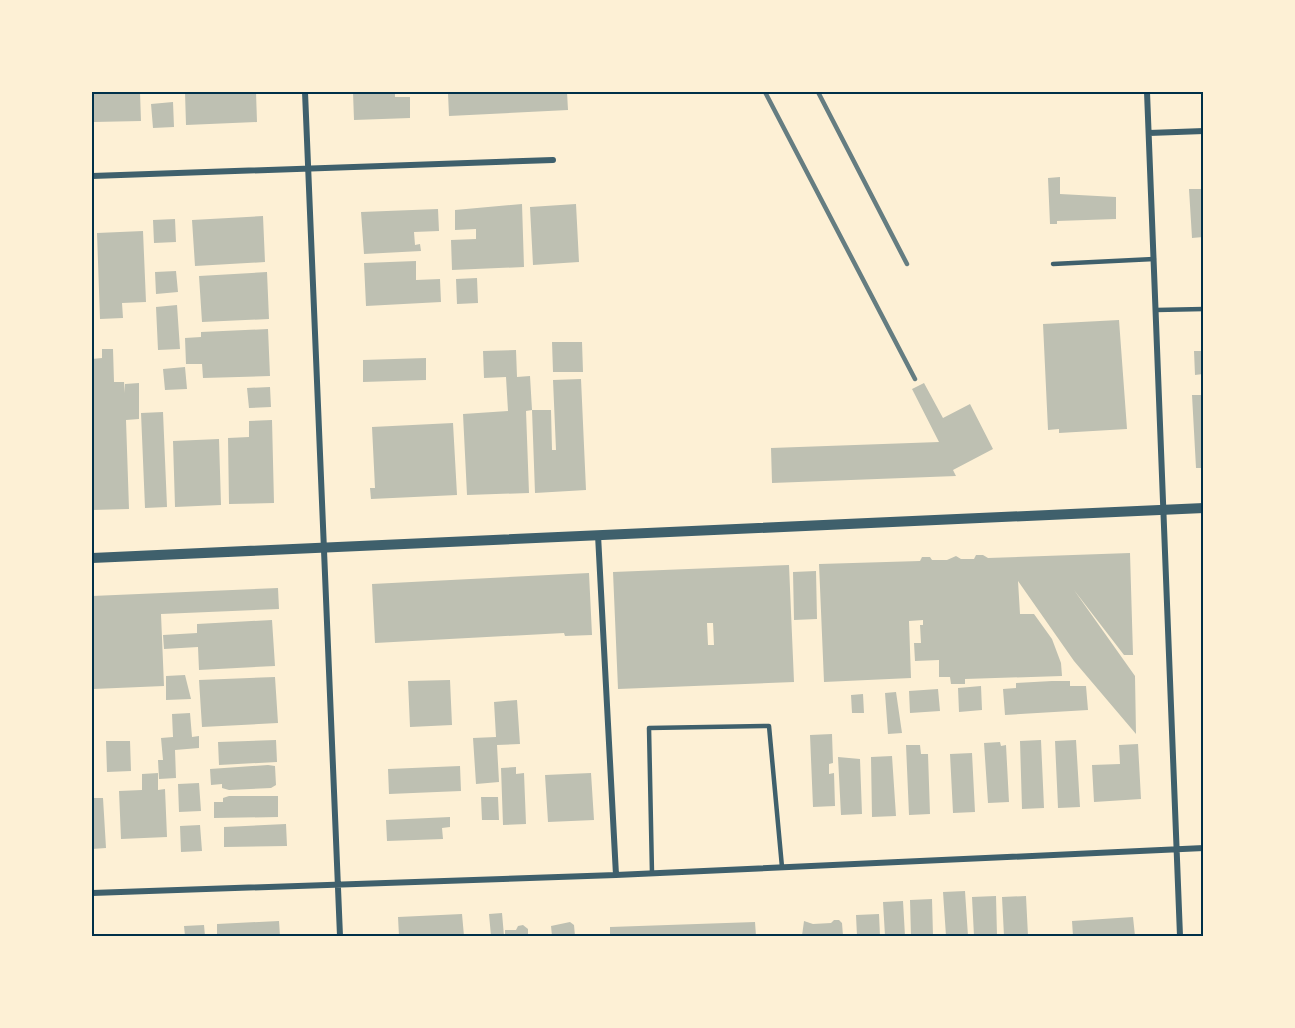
<svg xmlns="http://www.w3.org/2000/svg" width="1295" height="1028" viewBox="0 0 1295 1028" font-family="'Work Sans',sans-serif">
	<style>
		.building { fill: #bec0b2; fill-rule: evenodd }
		.lines { fill: none; stroke-linecap: round; stroke-linejoin: round }
		.service { stroke: #3f606c; stroke-width: 4.5 }
		.minor { stroke: #3f606c; stroke-width: 6 }
		.tertiary { stroke: #3f606c; stroke-width: 10 }
		.rail { stroke: #657d81; stroke-width: 4.5 }
		.neatline { fill: none; stroke: #003049; stroke-width: 2 }
	</style>
	<rect width="100%" height="100%" fill="#fdf0d5"/>
	<path class="building" d="M93,92H140L141,121L94,122Z
		M185,92H256L257,122L186,125Z
		M353,92H395V97H410V118L354,120Z
		M471,92H567L568,110L449,116L448,93Z
		M173,102L174,127L153,128L151,104Z
		M1060,177V194L1116,197V219L1057,221V224H1050L1048,178Z
		M1189,189H1203V237L1192,238Z
		M522,204L524,267L452,270L451,240L476,239V229L455,230V210Z
		M576,204L579,262L533,265L530,207Z
		M438,209L439,231L414,232L415,245L420,244L421,251L364,254L361,212Z
		M263,216L265,262L195,266L192,220Z
		M175,219L176,242L154,243L153,220Z
		M143,231L146,302L122,303L123,318L100,319L97,233Z
		M416,261V280L440,279L441,302L366,306L364,263Z
		M176,271L178,292L156,294L155,272Z
		M267,272L269,319L202,322L199,276Z
		M477,278L478,303L457,304L456,279Z
		M177,305L180,349L158,350L156,307Z
		M1119,320L1127,429L1059,433V429L1048,430L1043,324Z
		M268,329L270,376L203,378L202,364H186L185,338L201,337V332Z
		M552,342H582L583,372H553Z
		M102,349H113L114,382H124L125,393V384L139,383V419L126,420L129,509L92,510V359L102,358Z
		M516,350L517,377L530,376L532,410H551L552,450H556L553,380L581,379L586,490L535,493L532,410L526,411L529,493L467,495L463,414L508,411L506,377L484,378L483,351Z
		M1194,351H1203V374L1195,375Z
		M426,358V380L363,382V360Z
		M185,367L187,389L165,390L163,369Z
		M924,383L943,418L970,404L993,449L953,470L956,476L772,483L771,448L939,442L912,389Z
		M270,387L271,407L249,408L247,388Z
		M1192,395H1203V468H1196Z
		M163,412L167,507L145,508L141,413Z
		M272,420L274,503L229,504L228,438L249,437V421Z
		M453,423L457,495L371,499L370,488H375L372,427Z
		M219,439L221,505L175,507L173,441Z
		M1130,553L1133,655H1124L1074,590L1135,676L1136,734L1074,661L1018,581L1020,614H1034L1052,639L1061,663L1062,676L965,679V684H951L950,677H939V660L915,661L914,643H921L920,625H923V620L909,621L911,678L824,682L819,564L920,561L922,557H930L932,560H947L956,556L961,559H974L976,555H983L988,558Z
		M789,565L794,682L618,689L613,572ZM707,623H713L714,645H708Z
		M816,571L817,619L794,620L793,572Z
		M589,573L592,635L565,636L564,633L375,643L372,584Z
		M278,588L279,609L161,614L164,686L93,689L92,596Z
		M272,620L275,666L199,670L198,647L164,649L163,635L197,633V624Z
		M185,675L191,699L166,700V676Z
		M275,677L278,723L202,727L199,680Z
		M450,680L452,725L410,727L408,681Z
		M1052,681H1070V686H1086L1088,710L1005,715L1003,689L1016,688V683Z
		M981,686L982,710L959,712L958,688Z
		M938,689L940,711L910,713L909,691Z
		M896,692L902,733L888,734L885,693Z
		M863,694L864,713H852L851,695Z
		M517,700L520,744L497,745L499,782L476,784L473,738L496,737L494,702Z
		M190,713L192,737L199,736V748L175,750L176,778L159,779L158,760H163L161,738L173,737L172,714Z
		M832,734L833,763L829,764V774L834,773L835,806L813,807L810,735Z
		M276,740L277,762L219,765L218,742Z
		M1041,740L1044,808L1022,809L1020,741Z
		M1076,740L1080,807L1058,808L1055,741Z
		M106,741H130L131,771L107,772Z
		M1000,742L1001,746L1006,745L1009,802L988,803L984,743Z
		M1138,744L1141,799L1094,802L1092,765L1120,764L1119,745Z
		M906,745H920L921,754H928L930,814L909,815Z
		M972,753L975,812L953,813L950,754Z
		M892,756L896,816L872,817L871,757Z
		M838,757L860,759L862,814L841,815Z
		M268,765L275,766L276,785L271,788L229,790L222,788V784L211,785L210,769Z
		M460,766L461,791L389,794L388,769Z
		M516,767V774L524,773L526,824L503,825L501,768Z
		M158,773V790L165,789L167,837L121,839L119,791L142,790V774Z
		M591,773L594,820L548,822L545,775Z
		M199,783L201,811L179,812L178,784Z
		M229,796H278V817L214,818V802H223V798Z
		M481,797H498L499,820H482Z
		M92,798H103L106,848L92,849Z
		M450,817V827L442,828L443,839L387,841L386,820Z
		M286,824L287,846L224,847V827Z
		M200,825L202,851L181,852L180,826Z
		M965,891L968,936H946L943,892Z
		M996,896L997,936H974L972,897Z
		M1026,896L1028,936H1004L1002,897Z
		M932,899L933,936H911L910,900Z
		M903,901L905,936H885L883,902Z
		M502,913L504,936H491L489,914Z
		M462,914L464,936H399L398,917Z
		M879,914L880,936H857L856,915Z
		M1133,917L1135,936H1073L1072,921Z
		M834,920H839L842,923L843,936H802L804,921L813,924L831,923Z
		M279,921L280,936H217V924Z
		M570,922L574,925L575,936H552L551,926Z
		M755,922L756,936H610V927Z
		M204,925L205,936H185L184,926Z
		M523,925L528,929V936H505V930H516L518,926Z"/>
	<g class="lines">
		<path class="service" d="M1053,264L1154,259
			M1156,310L1204,309
			M652,873L649,728L769,726L782,867"/>
		<path class="minor" d="M305,92L340,936
			M1147,92L1180,936
			M1149,133L1204,131
			M92,176L553,160
			M598,535L616,875
			M92,893L616,875L1204,848"/>
		<path class="tertiary" d="M92,558L1204,508"/>
		<path class="rail" d="M765,92L915,379
			M818,92L907,264"/>
	</g>
	<rect width="1295" height="1028" fill="none" stroke="#fdf0d5" stroke-width="186"/>
	<rect x="93" y="93" width="1109" height="842" class="neatline"/>
</svg>
